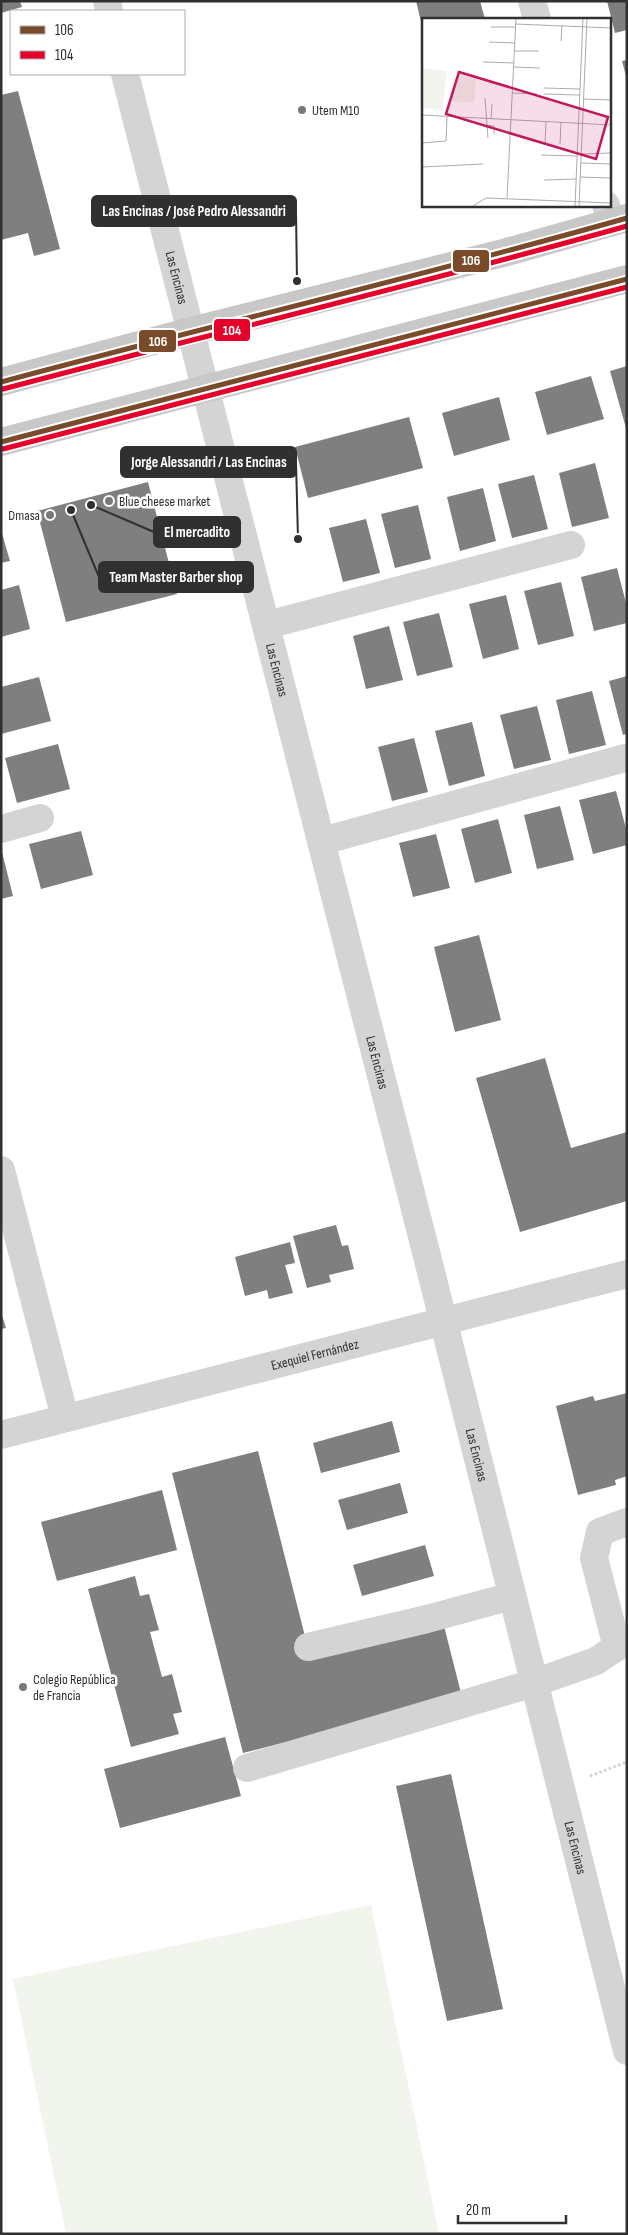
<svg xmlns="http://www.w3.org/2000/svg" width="628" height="2235" viewBox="0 0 628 2235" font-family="'Sofia Sans Condensed',sans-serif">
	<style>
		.pitch { fill: #f2f5ed }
		.building { fill: #7f7f7f }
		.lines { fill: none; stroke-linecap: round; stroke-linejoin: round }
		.path { stroke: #d4d4d4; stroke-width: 3; stroke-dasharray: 2.5 2.5; stroke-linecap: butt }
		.minor { stroke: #d4d4d4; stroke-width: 28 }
		.major { stroke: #c8c8c8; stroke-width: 28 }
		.bus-1-casing { stroke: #fff; stroke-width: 9 }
		.bus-2-casing { stroke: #fff; stroke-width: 9 }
		.bus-1 { stroke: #7a4b2a; stroke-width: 5 }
		.bus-2 { stroke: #e4002b; stroke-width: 5 }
		.poi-dot { fill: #787878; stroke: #fff; stroke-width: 2 }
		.labels { text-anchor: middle; stroke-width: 5; stroke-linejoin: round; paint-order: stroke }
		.poi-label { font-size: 14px; fill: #303030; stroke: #fff; text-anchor: start }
		.street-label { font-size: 14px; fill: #303030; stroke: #fff }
		.inset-road { fill: none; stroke: #acacac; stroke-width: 1 }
		.view { fill: #c2185b; fill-opacity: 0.15; stroke: #c2185b; stroke-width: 2.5 }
		.inset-edge { fill: none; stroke: #303030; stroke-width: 2.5 }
		.leader { fill: none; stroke: #303030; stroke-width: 2 }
		.callout-dot { fill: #303030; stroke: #fff; stroke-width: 2 }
		.callout { fill: #303030; stroke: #303030; stroke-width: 2 }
		.callout-label { font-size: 15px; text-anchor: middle; font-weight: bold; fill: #fff }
		.line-badge { stroke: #fff; stroke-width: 2 }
		.badge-label { font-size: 14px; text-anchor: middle; font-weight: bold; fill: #fff }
	</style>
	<rect width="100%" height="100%" fill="#fff"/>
	<path class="pitch" d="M371,1905L439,2234H66L13,1979Z"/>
	<path class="building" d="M1,1H20L22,7L1,13Z
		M416,1H480L485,19H423L422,26Z
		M607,1H627V30L615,33Z
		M627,60V76H626L622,61Z
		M18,91L60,249L34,256L28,233L1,240V95Z
		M627,366V428H626L610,371Z
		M591,376L604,419L547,435L535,392Z
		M499,397L510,440L454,456L442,413Z
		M409,417L423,468L308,498L295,447Z
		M595,463L609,518L572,527L559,473Z
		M534,475L548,529L512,538L498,484Z
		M148,482L177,594L66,622L37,511Z
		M483,488L496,541L460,551L447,497Z
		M418,505L431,559L395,568L381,514Z
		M366,519L380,573L343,582L329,528Z
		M1,530L10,561L1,563Z
		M617,568L627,607V623L594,631L581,577Z
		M561,582L574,636L538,645L524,591Z
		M19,585L30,629L1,637V590Z
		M506,595L519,649L483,659L469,604Z
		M439,613L453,667L417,676L403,622Z
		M389,626L403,680L366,689L353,636Z
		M627,676V734L623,735L609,681Z
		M39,677L51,721L1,734V687Z
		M592,691L606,745L569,754L556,700Z
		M537,706L551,760L514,769L500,715Z
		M472,722L485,776L449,786L435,731Z
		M414,738L428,792L392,801L378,747Z
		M58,744L70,789L17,803L5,758Z
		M616,791L627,832V845L593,854L579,800Z
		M560,806L574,860L537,869L524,815Z
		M498,819L512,873L475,883L461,829Z
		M81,831L93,875L41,889L29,844Z
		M436,834L450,888L413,897L399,843Z
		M2,852L13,896L1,899V853Z
		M479,935L501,1020L455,1032L434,947Z
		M545,1058L571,1148L627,1132V1201L520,1232L476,1078Z
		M336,1225L342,1246L348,1245L354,1269L329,1275L331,1282L307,1288L293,1236Z
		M290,1242L295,1263L285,1265L293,1293L269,1299L267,1290L245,1296L235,1257Z
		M1,1312L6,1328L1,1329Z
		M627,1393V1476L615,1480L616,1485L578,1495L556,1406L593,1396L595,1401Z
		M392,1421L400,1452L321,1473L313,1443Z
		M258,1451L310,1656L443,1622L462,1697L243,1753L172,1473Z
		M400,1483L408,1513L347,1530L338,1500Z
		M162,1490L177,1550L57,1581L41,1522Z
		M425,1545L434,1576L362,1596L353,1565Z
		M135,1576L140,1596L149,1594L159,1630L150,1632L162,1677L172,1674L182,1712L173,1714L179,1734L131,1747L88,1589Z
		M225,1737L241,1796L120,1828L104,1769Z
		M451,1774L503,2009L447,2021L396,1786Z"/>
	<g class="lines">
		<path class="path" d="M590,1776L627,1762"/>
		<g class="minor">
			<path d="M107,1L109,11"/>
			<path d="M532,1L537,19"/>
			<path id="s1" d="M125,74L426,1252L627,2051"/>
			<path d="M606,205L611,222"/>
			<path d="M267,625L571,545"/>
			<path d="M1,829L40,818"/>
			<path d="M322,841L625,758"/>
			<path d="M1,1170L65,1418"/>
			<path id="s2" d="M1,1435L627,1274"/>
			<path d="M308,1647L427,1619L512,1596"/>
			<path d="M617,1647L594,1558L600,1532L627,1522"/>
			<path d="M247,1768L534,1683L596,1661L627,1640"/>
		</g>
		<path class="major" d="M1,382L191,331L507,252L627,218
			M1,442L627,279"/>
		<g class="bus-1-casing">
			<path id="bus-1" d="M1,382C209,326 419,277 627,218
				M1,442L627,279"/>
		</g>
		<g class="bus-2-casing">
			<path id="bus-2" d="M3,389C211,334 420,284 627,226
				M3,449L627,287"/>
		</g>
		<use href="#bus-1" class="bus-1"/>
		<use href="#bus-2" class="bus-2"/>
	</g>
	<g class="poi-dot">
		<circle cx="302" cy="110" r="5"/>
		<circle cx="109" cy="501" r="5"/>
		<circle cx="50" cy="515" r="5"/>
		<circle cx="23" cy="1687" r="5"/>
	</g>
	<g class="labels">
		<g class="poi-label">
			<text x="312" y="115">Utem M10</text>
			<text x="119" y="506">Blue cheese market</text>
			<text x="40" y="520" text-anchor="end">Dmasa</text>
			<text x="33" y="1684">Colegio República<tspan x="33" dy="16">de Francia</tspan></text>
		</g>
		<g class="street-label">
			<text dy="5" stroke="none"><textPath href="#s1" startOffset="210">Las Encinas</textPath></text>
			<text dy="5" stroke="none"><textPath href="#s1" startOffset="615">Las Encinas</textPath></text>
			<text dy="5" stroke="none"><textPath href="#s1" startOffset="1020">Las Encinas</textPath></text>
			<text dy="5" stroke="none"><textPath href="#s2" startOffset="324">Exequiel Fernández</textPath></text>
			<text dy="5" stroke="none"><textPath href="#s1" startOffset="1425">Las Encinas</textPath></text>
			<text dy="5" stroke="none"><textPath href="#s1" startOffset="1830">Las Encinas</textPath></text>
		</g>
	</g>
	<g transform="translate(422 18)">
		<rect width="189" height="189" fill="#fff"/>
		<path d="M0,50L25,53L20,92L0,90ZM31,58L54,60L52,85L28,83Z" fill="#f2f5ed"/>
		<path class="inset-road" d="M93,6L189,10M69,9H93M139,23L140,7M67,24L93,25M92,33H117M61,44L92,45M91,49L118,50M122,70L158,71M90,75L115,76M122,76L157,77M63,80L66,120M161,81L189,82M0,97L189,107M69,101L70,86M64,107L72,108V116M0,125L24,123L25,99M123,126L124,104M138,126L139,104M159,136L189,135M119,137L155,138M159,145L189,146M0,149L61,146M158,159L189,160M122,162L154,161M85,180L94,0M51,188L64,180L189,185M153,188L161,0M157,188L165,0"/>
		<path class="view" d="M37,54L186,99L174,141L24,96Z"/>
		<rect width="189" height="189" class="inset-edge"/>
	</g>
	<path class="leader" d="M297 281L296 211M298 539L296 462M91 505L154 532M71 510L99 577"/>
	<g class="callout-dot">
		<circle cx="297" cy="281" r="5"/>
		<circle cx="298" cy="539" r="5"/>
		<circle cx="91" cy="505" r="5"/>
		<circle cx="71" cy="510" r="5"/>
	</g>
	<g class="callout">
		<rect x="92" y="196" width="204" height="30" rx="5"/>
		<rect x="121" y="447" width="175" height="30" rx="5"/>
		<rect x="154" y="517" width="86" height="30" rx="5"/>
		<rect x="99" y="562" width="154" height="30" rx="5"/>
	</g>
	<g class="callout-label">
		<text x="194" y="216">Las Encinas / José Pedro Alessandri</text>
		<text x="209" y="467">Jorge Alessandri / Las Encinas</text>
		<text x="197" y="537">El mercadito</text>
		<text x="176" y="582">Team Master Barber shop</text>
	</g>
	<g class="line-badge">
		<rect x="452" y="249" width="38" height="24" rx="5" fill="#7a4b2a"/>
		<rect x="213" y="318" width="38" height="24" rx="5" fill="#e4002b"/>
		<rect x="138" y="329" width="39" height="24" rx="5" fill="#7a4b2a"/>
	</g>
	<g class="badge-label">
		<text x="471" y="265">106</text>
		<text x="232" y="335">104</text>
		<text x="158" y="346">106</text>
	</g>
	<rect width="628" height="2235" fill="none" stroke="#303030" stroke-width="5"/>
	<rect x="10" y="10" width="175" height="65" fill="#ffffff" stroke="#acacac"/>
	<rect x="20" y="26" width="25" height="8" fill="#7a4b2a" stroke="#acacac"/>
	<text x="55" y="35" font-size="15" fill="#303030">106</text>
	<rect x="20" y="51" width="25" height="8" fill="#e4002b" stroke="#acacac"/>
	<text x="55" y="60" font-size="15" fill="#303030">104</text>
	<path d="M458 2215v8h108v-8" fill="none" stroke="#303030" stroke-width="2.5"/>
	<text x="466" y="2215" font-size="15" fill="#303030" stroke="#ffffff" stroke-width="4" paint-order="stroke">20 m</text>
</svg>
